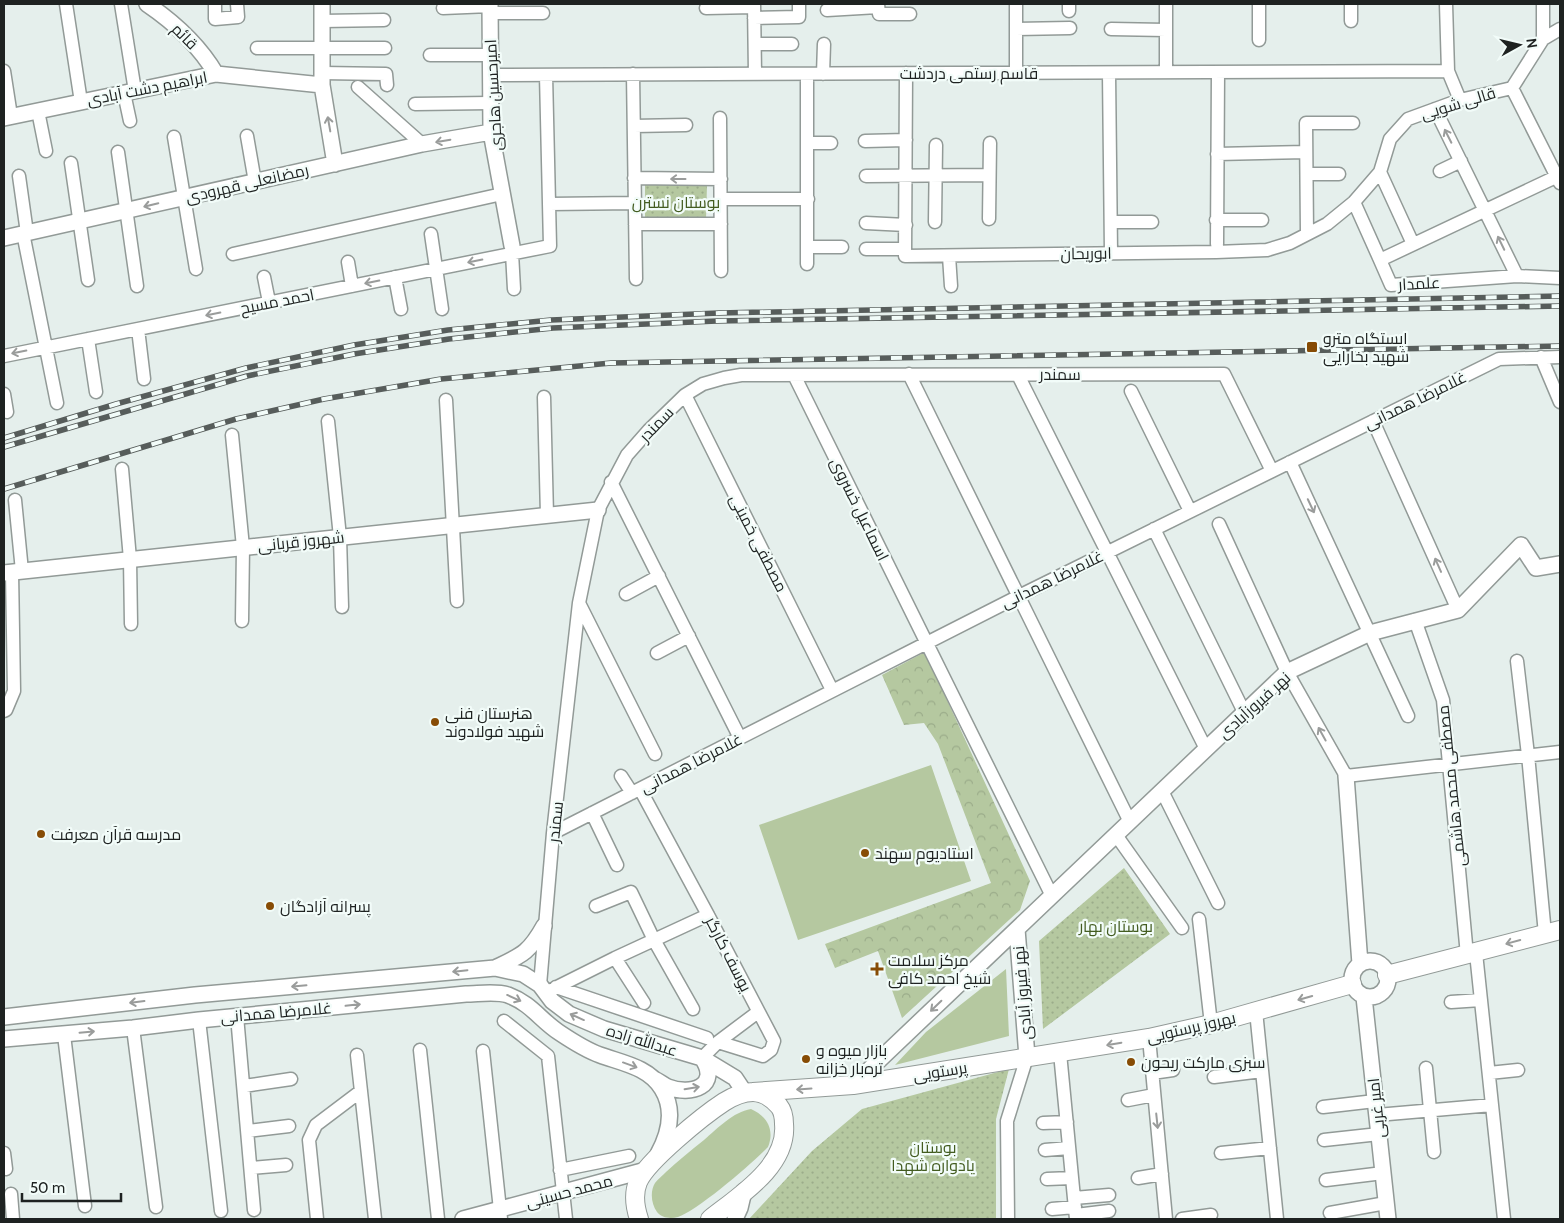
<svg xmlns="http://www.w3.org/2000/svg" width="1564" height="1223" viewBox="0 0 1564 1223" font-family="Cabin,Cairo,sans-serif">
	<style>
		.grass { fill: #b5c8a0 }
		.forest { fill: url(#forest-crowns) }
		.park { fill: url(#park-dots) }
		.lines { fill: none; stroke-linecap: round; stroke-linejoin: round }
		.minor-casing { stroke: #929a97; stroke-width: 15 }
		.tertiary-casing { stroke: #929a97; stroke-width: 18 }
		.secondary-casing { stroke: #929a97; stroke-width: 20 }
		.minor { stroke: #fff; stroke-width: 12 }
		.tertiary { stroke: #fff; stroke-width: 15 }
		.secondary { stroke: #fff; stroke-width: 18 }
		.rail-casing { stroke: #575d5b; stroke-width: 5.5 }
		.rail { stroke: #f2fcf9; stroke-width: 4; stroke-dasharray: 11; stroke-linecap: butt }
		.oneway { stroke: #9a9c9b }
		.poi-dot { fill: #874c05; stroke: #f2fcf9; stroke-width: 2 }
		.labels { text-anchor: middle; stroke-width: 4.5; stroke-linejoin: round; paint-order: stroke }
		.street-label { font-size: 16px; fill: #1e2221; stroke: #f2fcf9 }
		.park-label { font-size: 16px; fill: #435c20; stroke: #f2fcf9 }
		.poi-label { font-size: 16px; fill: #1e2221; stroke: #f2fcf9; text-anchor: start }
	</style>
	<defs>
		<pattern id="forest-crowns" width="20" height="18" patternUnits="userSpaceOnUse" patternTransform="scale(1.25)"><rect width="20" height="18" fill="#b5c8a0"/><path d="M2 6a3 3 0 1 1 6 0M12 15a3 3 0 1 1 6 0" fill="none" stroke="#9bac8a"/></pattern>
		<pattern id="park-dots" width="8" height="8" patternUnits="userSpaceOnUse" patternTransform="scale(1.25)"><rect width="8" height="8" fill="#b5c8a0"/><path d="M2 2h.1M6 6h.1" fill="none" stroke="#9bac8a" stroke-width="1.8" stroke-linecap="round"/></pattern>
	</defs>
	<rect width="100%" height="100%" fill="#e5efec"/>
	<path class="grass" d="M931,765L971,881L798,940L759,825Z
		M1006,969L1009,1036L895,1065L926,1032Z
		M751,1109C767,1116 775,1130 768,1147C753,1163 697,1211 678,1217C670,1219 662,1218 657,1212C651,1204 650,1191 655,1183C658,1179 663,1175 666,1172C678,1161 691,1150 704,1140C718,1128 733,1112 751,1109Z"/>
	<path class="forest" d="M925,652L1030,881L1020,910L902,1018L878,951L835,968L825,944L991,883L938,744L924,723L904,725L882,675Z"/>
	<path class="park" d="M645,184L707,185L706,219L645,220Z
		M1124,868L1170,934L1043,1029L1039,941Z
		M1009,1069L996,1119V1219H749L812,1151L862,1109Z"/>
	<g class="lines">
		<g class="minor-casing">
			<path id="minor" d="M66,4L81,102
				M121,4L135,91
				M215,4V19L238,17L237,4
				M754,4L755,74
				M878,4L879,14H910
				M1016,4V73
				M1259,4V40
				M1351,4V21
				M1446,4L1448,71L1460,100
				M443,8L490,6
				M706,8L754,7
				M827,10L878,7
				M1069,11V4
				M490,13H543
				M754,18L799,17V4
				M322,21L384,20
				M1016,29L1070,28
				M1111,29L1166,30
				M1543,39V4
				M755,44H792
				M257,48H385
				M430,55H490
				M4,71L11,116
				M1166,72V4
				M322,73L386,74L387,85
				M906,73L905,256L1216,252L1267,250L1290,243L1327,224L1354,202L1380,172L1390,139L1408,119L1460,100L1512,88L1543,39L1560,29
				M1109,73L1111,253
				M633,74L636,279
				M807,74V264
				M823,74L824,44
				M490,75L1448,71
				M358,87L422,144
				M1512,88L1560,183
				M124,93L130,121
				M415,104L490,103
				M1435,109L1517,276
				M38,111L46,151
				M720,118L721,271
				M634,126L686,125
				M247,136L255,182
				M174,137L196,269
				M865,141L906,140
				M807,143H831
				M118,152L137,286
				M1217,154L1306,152
				M71,163L88,280
				M1440,171L1461,161
				M1380,172L1413,244
				M1307,174H1339
				M1560,175L1380,260L1391,285L1517,276L1560,278
				M19,176L27,233
				M866,176L989,175
				M634,178L721,179
				M721,199H808
				M1354,202L1380,260
				M549,204L634,203
				M989,219L990,143
				M1216,220H1262
				M935,222L936,145
				M1111,222H1152
				M866,223L906,225
				M635,224H721
				M23,233L57,403
				M431,234L442,309
				M1307,234L1306,123H1353
				M1217,244L1218,72
				M807,247H842
				M866,249H905
				M512,253L514,289
				M233,254L502,194
				M949,256L951,286
				M348,262L352,286
				M264,277L269,302
				M395,277L401,309
				M138,329L144,379
				M88,339L96,392
				M4,356L550,246L546,75
				M1541,357L1560,402
				M909,374L1130,822
				M794,375L1052,896
				M1018,375L1206,749
				M1131,391L1190,511
				M4,394L7,412
				M685,395L832,690
				M544,397L547,515
				M446,400L457,601
				M328,421L340,537L342,607
				M1373,421L1458,610
				M232,435L243,547L242,621
				M1290,462L1408,716
				M122,469L130,559L131,624
				M611,482L740,738
				M15,500L22,571
				M1219,524L1287,672L1346,776L1560,752
				M1154,529L1244,712
				M626,594L659,576
				M579,603L655,754
				M1415,620L1443,700L1467,955
				M657,653L689,636
				M1517,661L1528,755L1545,934
				M4,711L6,710L14,691L12,572
				M621,776L632,793
				M640,789L708,915L774,1041L771,1050L763,1056L718,1042
				M1162,791L1218,903
				M592,813L617,865
				M553,833L1019,596L1499,359L1560,357
				M1116,835L1182,928
				M596,906L631,892L654,940L693,1009
				M1199,919L1211,1024
				M1476,953L1504,1219
				M615,958L644,1003
				M540,985L553,833L579,603L598,510L627,455L649,430L685,395L703,384L724,378L741,375L1224,374L1272,471
				M556,987L707,1038
				M545,993L615,958L708,915
				M1451,1002L1481,1000
				M1256,1011L1277,1219
				M237,1016L254,1210
				M199,1020L221,1211
				M504,1021L548,1056L566,1219
				M133,1028L156,1207
				M64,1035L85,1206
				M1149,1038L1166,1219
				M420,1050L438,1219
				M483,1051L501,1219
				M1060,1053L1076,1219
				M357,1055L375,1219
				M702,1058L718,1042L758,1012
				M1426,1068L1434,1152
				M1152,1073L1173,1070
				M1489,1073L1518,1070
				M1214,1077L1262,1071
				M244,1086L291,1079
				M1128,1100L1154,1095
				M1323,1107L1375,1101
				M1377,1115L1492,1105
				M1043,1123L1067,1122
				M248,1131L289,1126
				M1324,1140L1379,1134
				M1045,1150L1069,1148
				M4,1153L6,1169
				M1221,1153L1270,1148
				M251,1168L286,1165
				M560,1170L629,1156
				M1138,1178L1162,1174
				M1047,1179L1072,1178
				M1326,1180L1383,1173
				M11,1194L13,1219
				M1074,1198L1109,1195
				M1052,1209L1075,1207
				M1330,1213L1386,1203
				M1076,1215L1109,1211
				M317,1219L309,1140L316,1125L361,1091
				M1008,1219L1007,1121L1027,1057
				M1182,1219L1211,1215"/>
		</g>
		<g class="tertiary-casing">
			<path id="tertiary" d="M147,4C175,23 199,45 216,74
				M322,4V85L335,164
				M490,4L491,132L512,246
				M4,118L216,74L322,85
				M4,238L422,144L491,132
				M4,573L598,510
				M1346,776L1360,964
				M1017,929L1027,1057
				M1352 979a18 18 0 1 1 36 0a18 18 0 1 1-36 0Z
				M495,968C522,955 529,953 544,926
				M1364,997L1388,1219
				M4,1017L195,995L495,968L523,974L540,985L552,1001L569,1014L604,1029L702,1058L735,1078L745,1093
				M4,1039L133,1028L199,1020L466,994C478,994 496,991 508,995C532,1004 540,1020 560,1033C572,1041 586,1050 600,1055C622,1063 649,1067 662,1089C675,1110 669,1134 658,1154
				M654,1079C659,1081 663,1085 668,1087C691,1096 721,1086 702,1058
				M853,1085L1287,672L1370,633L1458,610L1521,545L1536,568L1560,564
				M463,1219L646,1170
				M735,1219L740,1208L744,1191"/>
		</g>
		<g class="secondary-casing">
			<path id="secondary" d="M1387,975L1560,930
				M753,1092L853,1085L1149,1038L1211,1024L1352,984
				M639,1219C635,1207 633,1194 638,1182C647,1161 704,1115 724,1102C732,1097 743,1092 753,1092C763,1092 772,1098 779,1106C783,1111 784,1117 784,1124C788,1166 739,1196 710,1219"/>
		</g>
		<use href="#minor" class="minor"/>
		<use href="#tertiary" class="tertiary"/>
		<use href="#secondary" class="secondary"/>
		<g class="rail-casing">
			<path id="rail" d="M4,438L116,404L246,368L354,345L448,330L551,320L719,313L1560,296
				M4,447L247,376L354,354L449,339L553,328L717,321L1560,306
				M4,489L236,419L324,399L441,379L611,363L1560,346"/>
		</g>
		<use href="#rail" class="rail"/>
	</g>
	<defs><path id="oneway-shaft" d="M-6 0H5M1.5-3L5.5 0L1.5 3" fill="none" stroke-width="1.6" stroke-linecap="round" stroke-linejoin="round" transform="scale(1.25)"/></defs>
	<g class="oneway">
		<use href="#oneway-shaft" transform="translate(329 124) rotate(-100)"/>
		<use href="#oneway-shaft" transform="translate(1448 136) rotate(-117)"/>
		<use href="#oneway-shaft" transform="translate(443 141) rotate(170)"/>
		<use href="#oneway-shaft" transform="translate(678 179) rotate(-180)"/>
		<use href="#oneway-shaft" transform="translate(151 205) rotate(167)"/>
		<use href="#oneway-shaft" transform="translate(1501 243) rotate(-116)"/>
		<use href="#oneway-shaft" transform="translate(475 261) rotate(169)"/>
		<use href="#oneway-shaft" transform="translate(372 282) rotate(169)"/>
		<use href="#oneway-shaft" transform="translate(213 314) rotate(169)"/>
		<use href="#oneway-shaft" transform="translate(19 352) rotate(169)"/>
		<use href="#oneway-shaft" transform="translate(1311 506) rotate(65)"/>
		<use href="#oneway-shaft" transform="translate(1438 565) rotate(-114)"/>
		<use href="#oneway-shaft" transform="translate(1322 734) rotate(-119)"/>
		<use href="#oneway-shaft" transform="translate(1513 942) rotate(165)"/>
		<use href="#oneway-shaft" transform="translate(460 971) rotate(174)"/>
		<use href="#oneway-shaft" transform="translate(299 986) rotate(175)"/>
		<use href="#oneway-shaft" transform="translate(514 998) rotate(24)"/>
		<use href="#oneway-shaft" transform="translate(1305 998) rotate(164)"/>
		<use href="#oneway-shaft" transform="translate(137 1002) rotate(173)"/>
		<use href="#oneway-shaft" transform="translate(353 1005) rotate(-6)"/>
		<use href="#oneway-shaft" transform="translate(936 1006) rotate(136)"/>
		<use href="#oneway-shaft" transform="translate(577 1017) rotate(-156)"/>
		<use href="#oneway-shaft" transform="translate(87 1032) rotate(-5)"/>
		<use href="#oneway-shaft" transform="translate(1114 1044) rotate(170)"/>
		<use href="#oneway-shaft" transform="translate(630 1065) rotate(20)"/>
		<use href="#oneway-shaft" transform="translate(692 1088) rotate(-9)"/>
		<use href="#oneway-shaft" transform="translate(804 1089) rotate(176)"/>
		<use href="#oneway-shaft" transform="translate(1157 1121) rotate(84)"/>
	</g>
	<g class="poi-dot">
		<rect x="1306" y="341" width="12" height="12" rx="2.5"/>
		<circle cx="435" cy="722" r="5"/>
		<circle cx="41" cy="834" r="5"/>
		<circle cx="865" cy="853" r="5"/>
		<circle cx="270" cy="906" r="5"/>
		<path d="M874.5 961.5h5v5h5v5h-5v5h-5v-5h-5v-5h5z"/>
		<circle cx="806" cy="1059" r="5"/>
		<circle cx="1131" cy="1062" r="5"/>
	</g>
	<g class="labels">
		<g class="street-label">
			<text transform="translate(185 36) rotate(45)" y="6">قائم</text>
			<text x="969" y="79">قاسم رستمی دردشت</text>
			<text transform="translate(147 88) rotate(-11)" y="6">ابراهیم دشت آبادی</text>
			<text transform="translate(493 95) rotate(-93)" y="6">امیرحسین هاجری</text>
			<text transform="translate(1458 103) rotate(-17)" y="6">قالی شویی</text>
			<text transform="translate(247 183) rotate(-13)" y="6">رمضانعلی قهرودی</text>
			<text transform="translate(1086 253) rotate(-1)" y="6">ابوریحان</text>
			<text transform="translate(1419 283) rotate(-3)" y="6">علمدار</text>
			<text transform="translate(277 301) rotate(-11)" y="6">احمد مسیح</text>
			<text x="1060" y="380">سمندر</text>
			<text transform="translate(1415 400) rotate(-26)" y="6">غلامرضا همدانی</text>
			<text transform="translate(656 424) rotate(-46)" y="6">سمندر</text>
			<text transform="translate(860 509) rotate(64)" y="6">اسماعیل خسروی</text>
			<text transform="translate(301 541) rotate(-6)" y="6">شهروز قربانی</text>
			<text transform="translate(759 543) rotate(63)" y="6">مصطفی خمینی</text>
			<text transform="translate(1052 579) rotate(-26)" y="6">غلامرضا همدانی</text>
			<text transform="translate(1254 705) rotate(-42)" y="6">نهر فیروزآبادی</text>
			<text transform="translate(691 763) rotate(-27)" y="6">غلامرضا همدانی</text>
			<text transform="translate(1451 786) rotate(-96)" y="6">مصطفی محمد هاشمی</text>
			<text transform="translate(555 822) rotate(-84)" y="6">سمندر</text>
			<text transform="translate(729 954) rotate(63)" y="6">یوسف کارگر</text>
			<text transform="translate(1022 993) rotate(-95)" y="6">نهر فیروز آبادی</text>
			<text transform="translate(276 1012) rotate(-5)" y="6">غلامرضا همدانی</text>
			<text transform="translate(1191 1027) rotate(-13)" y="6">بهروز پرستویی</text>
			<text transform="translate(642 1040) rotate(17)" y="6">عبدالله زاده</text>
			<text transform="translate(940 1071) rotate(-9)" y="6">پرستویی</text>
			<text transform="translate(1376 1108) rotate(-96)" y="6">امیر غربی</text>
			<text transform="translate(569 1191) rotate(-15)" y="6">محمد حسینی</text>
		</g>
		<g class="park-label">
			<text x="676" y="208">بوستان نسترن</text>
			<text x="1116" y="932">بوستان بهار</text>
			<text x="933" y="1153">بوستان<tspan x="933" dy="18">یادواره شهدا</tspan></text>
		</g>
		<g class="poi-label">
			<text x="1323" y="344">ایستگاه مترو<tspan x="1323" dy="18">شهید بخارایی</tspan></text>
			<text x="445" y="719">هنرستان فنی<tspan x="445" dy="18">شهید فولادوند</tspan></text>
			<text x="51" y="840">مدرسه قرآن معرفت</text>
			<text x="875" y="859">استادیوم سهند</text>
			<text x="280" y="912">پسرانه آزادگان</text>
			<text x="888" y="966">مرکز سلامت<tspan x="888" dy="18">شیخ احمد کافی</tspan></text>
			<text x="816" y="1056">بازار میوه و<tspan x="816" dy="18">تره‌بار خزانه</tspan></text>
			<text x="1141" y="1068">سبزی مارکت ریحون</text>
		</g>
	</g>
	<rect width="1564" height="1223" fill="none" stroke="#1e2221" stroke-width="10"/>
	<g transform="translate(1519 45) rotate(82)" stroke="#f2fcf9" stroke-width="4" paint-order="stroke">
	<path d="M0-4L9 19L0 12L-9 19Z" fill="#1e2221"/>
	<text y="-8" font-size="14" font-weight="bold" text-anchor="middle" fill="#1e2221">N</text>
	</g>
	<path d="M22 1193v8h99v-8" fill="none" stroke="#1e2221" stroke-width="2.5"/>
	<text x="30" y="1193" font-size="15" fill="#1e2221" stroke="#f2fcf9" stroke-width="4" paint-order="stroke">50 m</text>
</svg>
